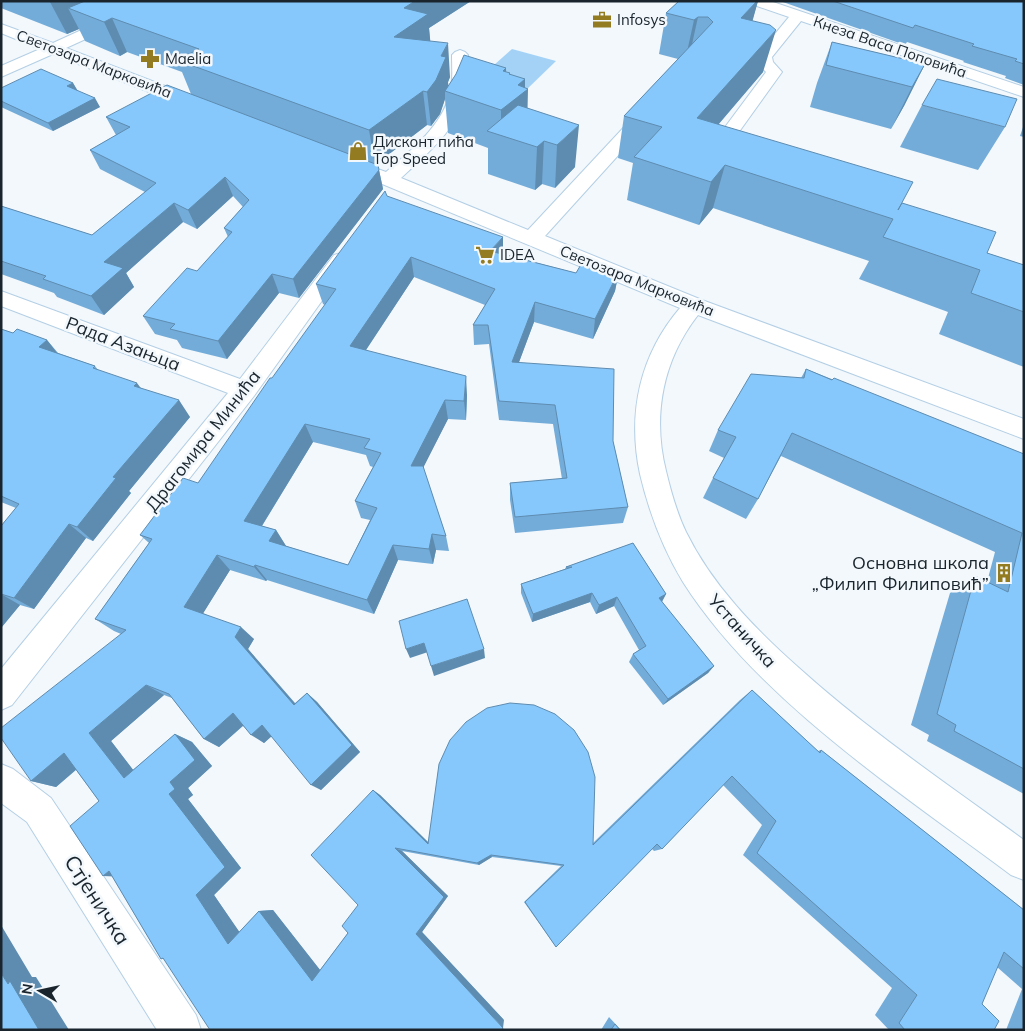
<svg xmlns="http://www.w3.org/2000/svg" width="1025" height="1031" viewBox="0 0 1025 1031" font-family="Mulish,sans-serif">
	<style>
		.green { fill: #a4d2f7 }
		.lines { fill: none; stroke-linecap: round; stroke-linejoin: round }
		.minor-casing { stroke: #b4cfe5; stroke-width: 2 }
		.minor { fill: #fff; fill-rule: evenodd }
		.wall { fill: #74acd9; fill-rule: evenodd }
		.shaded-wall { fill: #5e8cb0 }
		.building { fill: #87c8fc; stroke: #5e8cb0; fill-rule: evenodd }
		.labels { text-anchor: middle; stroke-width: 5; stroke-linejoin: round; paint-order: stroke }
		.far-poi-label { font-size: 15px; fill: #19242c; stroke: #f2f8fc; text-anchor: start }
		.far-street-label { font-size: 15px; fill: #19242c; stroke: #f2f8fc }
		.street-label { font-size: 18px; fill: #19242c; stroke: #f2f8fc }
		.poi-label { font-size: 18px; fill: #19242c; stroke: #f2f8fc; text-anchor: end }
		.near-street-label { font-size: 21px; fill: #19242c; stroke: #f2f8fc }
	</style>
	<rect width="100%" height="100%" fill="#f2f8fc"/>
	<path class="green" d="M512,49L556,61L522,94L476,81Z"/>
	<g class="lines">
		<g class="minor-casing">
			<path id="minor" d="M145,1H164L162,4L66,48L199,99L201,103L199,107H187L53,54L1,77V66L40,49L1,33V24L53,43Z
				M749,1H770L1024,87V97L801,21L772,57L773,62L782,72L726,150L720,151L714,150L711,146L766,72L757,63L756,57L789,17L751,4Z
				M460,50L465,52L468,55C468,66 469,79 467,90C460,127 427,154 401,178L528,230L640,110H652L654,114L652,118L545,236L702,300L1024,419V439L698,315C663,360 652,415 666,471C671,492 677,513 686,532C712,585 755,629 799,668C869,731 947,784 1024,840V880L1011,875C900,792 758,700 683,582C663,549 649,512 640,474C627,413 640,355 680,308L339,166L336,162L339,158L345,157L386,172C412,149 443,126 451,90C453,79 452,67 452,55L455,52Z
				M341,253L348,255L351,260L254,396L12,705L1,710V669L228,393L1,306V291L240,379L334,255Z
				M1,764L13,769L51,798L196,1015L201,1030H157L27,822L1,803Z"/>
		</g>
		<use href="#minor" class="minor"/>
	</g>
	<path class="wall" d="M1,1H471L429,28L430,41L450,77L448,82V86L506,72L510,75L525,79V88L527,108L575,167L555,188L542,184L535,190L488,174V148L448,133L445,99L440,114L431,126L427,125L376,164L379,170L383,189L299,298L279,293L227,359L182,348L177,340L155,334L143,316L197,271L228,237L224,228L243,207L233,196L197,229L183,222L126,273L134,287L104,315L57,297L54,293L1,274V206L92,235L145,192L100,169L90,150L116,135L106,117L191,94L182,72L127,52L120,56L85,41L79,29L67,34L1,8Z
		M679,1H758L752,21L763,72L718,125L900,207L987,253L1024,265V367L939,334L948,312L859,279L869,261L713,208L699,225L627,200L633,163L618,158L624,116L678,59L659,54L666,13Z
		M780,1H1024V85L1005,78L1006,76L963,62L964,61L907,42L905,45Z
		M832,42L925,64L904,106L891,129L810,107L817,83Z
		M73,83L78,91L100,107L53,131L1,107V88Z
		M922,105L1005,127L978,170L900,147Z
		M1024,124V137L1020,136Z
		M387,196L503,254L576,273L619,271L615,291L593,339L534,322L519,362L613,441L628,507L623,523L515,533L510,500V483L562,479L553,424L499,420L489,344L474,345L473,325L485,305L414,277L366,350L467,395L466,420L448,419L423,467L446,536L449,551L436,550L433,564L398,560L374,614L267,580L266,581L230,570L203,613L254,639L248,649L295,703L307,693L317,702L360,752L321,790L272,736L264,743L243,726L219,747L204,739L172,698L164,695L111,741L133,770L175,734L192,742L212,766L188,788L193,795L188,799L241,868L214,895L239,932L259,911L273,910L320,970L348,933L358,905L373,790L380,795L428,842L593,843L740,700L752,690L818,751L821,750L1024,910V1030H1006L1022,989L997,967L982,1004L994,1030H889L875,1015L892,988L743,855L762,825L723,785L662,849L654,851L652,849L556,947L524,902L561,866L492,857L479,865L402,851L448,896L422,932L504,1020L163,959H161L112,876H103L99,801L76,770L56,787L31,781L121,634L114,631L95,619L149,543L140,535L198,483L325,305L323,304L316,284ZM313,442L366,455L370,466L373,467L355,501L361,518L370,520L348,565L286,546L276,530L262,526Z
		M1,329L13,333L47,340L58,353L95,366L98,370L141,388L190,417L129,491L131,493L93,541L86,538L34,609L20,605L1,628V526L16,508L1,502Z
		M806,369L1024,454V794L927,741L929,735L911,725L950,593L975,576L987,582L995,552L781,456L758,499L746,519L703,498L713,478L724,458L709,451L718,430L801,378Z
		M633,543L666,594L662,602L714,666L708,673L663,705L629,662L633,654L639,650L614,606L596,614L590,602L532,622L521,593V584L565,569L566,567Z
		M609,1017L621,1030H601Z"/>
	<path class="shaded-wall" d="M51,1H140L68,8L79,29L67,34L50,2Z
		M415,1H471L429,28L431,48L394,37L404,8Z
		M757,1H758L747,41L741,18Z
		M698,17L689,58L685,61L694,20Z
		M112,18L127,52L120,56L104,22Z
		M776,30L763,72L687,161L697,118Z
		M448,43L450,77L448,82L449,91H445V99L440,114L431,126L427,92L441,56Z
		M925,64L904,106L891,129L912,87Z
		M506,68L507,106L509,74L510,73V103L518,85L525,79V91L528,89L527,131L501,136V110L503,71Z
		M73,83L78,92L67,86Z
		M423,91L427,125L375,165L369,130Z
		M95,98L100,107L53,131L48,123Z
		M579,125L575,167L555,188L557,145Z
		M544,141L542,184L535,190L537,147Z
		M725,165L713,208L699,225L711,182Z
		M379,170L383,189L299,298L293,279Z
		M225,177L233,196L197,229L188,210Z
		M174,203L183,222L126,273L134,287L104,315L91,296L104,262Z
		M503,237V258L490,251Z
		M411,257L414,277L356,365L350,346Z
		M619,271L615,291L593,339L595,319Z
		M272,274L279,293L227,359L218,341Z
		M535,302L534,322L512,381V362Z
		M47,340L61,358L39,347Z
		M466,376L467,395L466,420L464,401Z
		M137,383L149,399L134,386Z
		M179,400L190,417L129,491L131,493L93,541L77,527L113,477Z
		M445,400L448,419L415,484L411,466Z
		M305,424L313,442L255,537L244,521Z
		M69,524L86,538L34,609L14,598Z
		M276,530L286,546L280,556L269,541Z
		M432,534L436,550L433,564L429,549Z
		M393,545L398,560L374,614L367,600Z
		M217,555L230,570L199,620L184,607Z
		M255,565L267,580L266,581L254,567Z
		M592,593L590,602L532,622L533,614Z
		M1,594L20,605L1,628Z
		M666,594L661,603L659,598Z
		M617,597L614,606L596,614L599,605Z
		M241,627L254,639L248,649L304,714L294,705L235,637Z
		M424,643L428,652L410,658L406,649Z
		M484,649L485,658L434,676L431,666Z
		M714,666L708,673L663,705L668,699Z
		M146,685L164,695L111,741L144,784L124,778L89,733Z
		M307,693L317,702L360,752L321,790L311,785Z
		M233,713L247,722L219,747L204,739Z
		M262,725L275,733L264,743L251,735Z
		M175,734L192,742L212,766L188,788L193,795L188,799L241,868L214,895L245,940L228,944L196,895L169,794Z
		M64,753L87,760L56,787L31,781Z
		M373,790L380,795L432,846L428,844Z
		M395,848L402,851L448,896L422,932L504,1020L503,1028L416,934Z
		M491,855L492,857L479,865L477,863Z
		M109,871L126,877L103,876Z
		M273,910L324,975L312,981L259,911Z
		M1,925L32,977H36L69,1030H39L8,984L1,973Z"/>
	<path class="building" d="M85,1H415L404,8L428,14L394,37L448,43L441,56L446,57L436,80L427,92L423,91L369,130L177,60L199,49L112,18L104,22L68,8Z
		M679,1H757L741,18L770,25L776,30L697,118L913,182L898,210L902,203L996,232L987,253L1024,265V312L971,293L980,270L883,237L893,219L725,165L711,182L634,157L662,127L624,116L713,22L708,17H698L694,20L666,13Z
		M833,1H1024V64L1015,61L1017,59L972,46L974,44L915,25L913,28Z
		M832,42L925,64L912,87L826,65Z
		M464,55L506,68L503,71L510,73L509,74L525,79L518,85L528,89L501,110L445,91L456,74Z
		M41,69L73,83L67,86L95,98L48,123L1,101V88Z
		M937,79L1017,99L1005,127L922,105Z
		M167,85L378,165L379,170L293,279L272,274L218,341L170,329L175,324L143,316L187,268L197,271L232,232L224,228L249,200L225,177L188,210L174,203L104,262L123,268L91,296L43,279L46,276L1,261V206L92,235L156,183L90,150L130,127L106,117Z
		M518,105L579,125L557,145L544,141L537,147L487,131Z
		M385,191L387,196L503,237L490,251L576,273L583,261L619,271L595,319L535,302L512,362L614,369L613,441L628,507L515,517L510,483L567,478L555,405L499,401L488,325H473L495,289L411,257L350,346L466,376L464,401L445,400L411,466H423L446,536L432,534L429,549L393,545L367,600L255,565L254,567L217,555L184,607L241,627L235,637L294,705L307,693L352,745L311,785L262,725L251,735L233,713L204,739L169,694L146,685L89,733L124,778L175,734L195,760L170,782L175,789L169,794L225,867L196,895L228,944L259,911L312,981L348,933L342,926L358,905L311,855L373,790L428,844L439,764L450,740L466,722L487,708L510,703L534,705L555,714L574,730L588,752L595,777L593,845L752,690L820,753L821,750L1024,910V969L1004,952L982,1004L999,1021L994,1030H905L899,1023L917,995L757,853L776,821L732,776L662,849L657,844L556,947L525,902L564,865L491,855L477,863L395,848L444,897L416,934L503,1028L502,1030H210L163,958L161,959L109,871L103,876L70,826L99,801L64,753L31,781L1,738V728L126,630L95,619L152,539L140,535L183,478L198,483L270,378H272L336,289L316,284ZM305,424L370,439L364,448L381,453L355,501L377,508L348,565L269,541L276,530L244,521Z
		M1,329L13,333L17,329L47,340L39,347L95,366L93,368L137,383L134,386L179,400L113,477L116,478L77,527L69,524L14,598L1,594V526L19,504L1,496Z
		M806,369L832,380L834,378L1024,454V769L954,731L956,725L937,714L975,576L1008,592L1022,533L792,433L758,499L713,478L736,437L718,430L751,374L804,378Z
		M633,543L666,594L659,598L714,666L668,699L633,654L646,646L617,597L599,605L592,593L533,614L521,584L572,567H566Z
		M467,599L484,649L431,666L424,643L406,649L399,621Z
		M1,973L8,984L10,981L39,1030H1Z
		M615,1024L620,1030H611Z"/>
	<defs>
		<g id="office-bare" transform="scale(1.5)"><path d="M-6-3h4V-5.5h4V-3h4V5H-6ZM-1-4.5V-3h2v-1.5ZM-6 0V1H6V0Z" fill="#937b22" stroke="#f2f8fc" stroke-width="2.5" paint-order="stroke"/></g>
		<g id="pharmacy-bare" transform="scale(1.5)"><path d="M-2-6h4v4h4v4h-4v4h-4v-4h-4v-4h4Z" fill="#937b22" stroke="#f2f8fc" stroke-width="2.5" paint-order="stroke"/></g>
		<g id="shop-bare" transform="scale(1.5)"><path d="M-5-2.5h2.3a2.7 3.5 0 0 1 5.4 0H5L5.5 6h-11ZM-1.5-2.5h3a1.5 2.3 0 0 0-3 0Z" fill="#937b22" stroke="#f2f8fc" stroke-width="2.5" paint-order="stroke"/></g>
		<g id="supermarket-bare" transform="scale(1.5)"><path d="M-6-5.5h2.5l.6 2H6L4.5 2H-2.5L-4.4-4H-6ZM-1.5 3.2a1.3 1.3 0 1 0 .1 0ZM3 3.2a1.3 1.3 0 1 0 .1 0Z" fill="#937b22" stroke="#f2f8fc" stroke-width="2.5" paint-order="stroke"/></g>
		<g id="building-bare" transform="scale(1.5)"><path d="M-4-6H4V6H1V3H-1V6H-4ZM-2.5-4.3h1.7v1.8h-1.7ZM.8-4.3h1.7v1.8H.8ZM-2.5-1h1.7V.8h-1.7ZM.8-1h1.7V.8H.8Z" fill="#937b22" stroke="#f2f8fc" stroke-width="2.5" paint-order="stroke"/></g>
	</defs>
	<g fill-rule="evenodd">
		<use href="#office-bare" x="602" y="20"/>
		<use href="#pharmacy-bare" x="150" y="59"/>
		<use href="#shop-bare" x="358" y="151"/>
		<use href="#supermarket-bare" x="485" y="255"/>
		<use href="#building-bare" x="1004" y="573"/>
	</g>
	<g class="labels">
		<g class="far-poi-label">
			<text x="617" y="25">Infosys</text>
			<text x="165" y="64">Maelia</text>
			<text x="373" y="147">Дисконт пића<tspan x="373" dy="17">Top Speed</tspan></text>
			<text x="500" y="260">IDEA</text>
		</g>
		<g class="far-street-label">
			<text transform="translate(890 47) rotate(19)" y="5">Кнеза Васа Поповића</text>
			<text transform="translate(94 64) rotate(21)" y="5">Светозара Марковића</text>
			<text transform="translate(637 281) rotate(22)" y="5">Светозара Марковића</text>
		</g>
		<g class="street-label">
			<text transform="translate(123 344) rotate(21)" y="6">Рада Азањца</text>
			<text transform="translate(203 441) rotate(-52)" y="6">Драгомира Минића</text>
			<text transform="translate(742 631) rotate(48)" y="6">Устаничка</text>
		</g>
		<g class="poi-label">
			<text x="989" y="569">Основна школа<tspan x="989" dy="21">„Филип Филиповић”</tspan></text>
		</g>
		<g class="near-street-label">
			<text transform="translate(97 900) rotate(57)" y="7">Стјеничка</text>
		</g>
	</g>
	<rect width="1025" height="1031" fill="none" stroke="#19242c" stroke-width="5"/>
	<g transform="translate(40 991) rotate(279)" stroke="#f2f8fc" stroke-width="4" paint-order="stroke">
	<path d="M0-4L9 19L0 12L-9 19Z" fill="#19242c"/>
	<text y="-8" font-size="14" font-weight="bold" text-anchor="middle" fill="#19242c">N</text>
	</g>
</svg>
